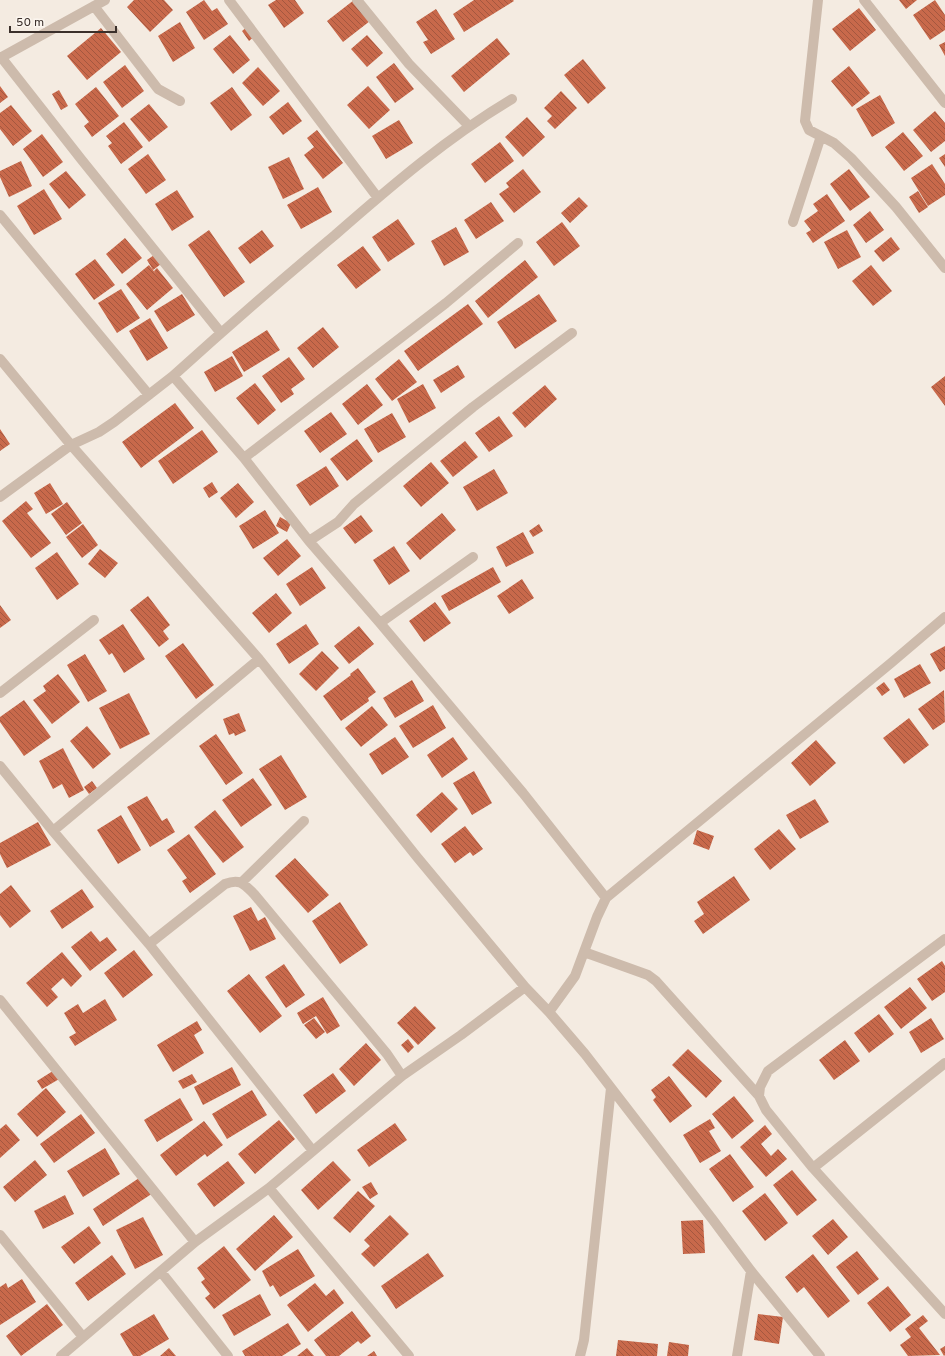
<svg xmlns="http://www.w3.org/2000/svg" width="945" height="1356" viewBox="0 0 945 1356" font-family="Overpass,sans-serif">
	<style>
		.building { fill: url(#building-back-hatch) }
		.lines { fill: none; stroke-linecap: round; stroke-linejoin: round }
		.street { stroke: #cdbbac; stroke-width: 10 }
	</style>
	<defs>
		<pattern id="building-back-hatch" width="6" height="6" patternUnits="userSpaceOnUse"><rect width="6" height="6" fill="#c8694b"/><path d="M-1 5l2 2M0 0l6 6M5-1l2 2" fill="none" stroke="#a4573f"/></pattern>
	</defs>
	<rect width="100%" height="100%" fill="#f4ebe1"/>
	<path class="building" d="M134,0H164L173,10L150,32L127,7Z
		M204,0L212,11L217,8L228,24L204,40L186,12Z
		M276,0H295L304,13L284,28L268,5Z
		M354,0L370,21L343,42L327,21Z
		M474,0H513L514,1L464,32L453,14Z
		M899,0H917L906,9Z
		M935,0L945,15V30L930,40L913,15Z
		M859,8L876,30L850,51L832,29Z
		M436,9L455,39L431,54L423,42L428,40L416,22Z
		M180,22L195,48L173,62L158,36Z
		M248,26L255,36L249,41L242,31Z
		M101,28L121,52L87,80L67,56Z
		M230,35L250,60L233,74L213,49Z
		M367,35L383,53L367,67L351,49Z
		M497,38L510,54L464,92L451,76Z
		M945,42V56L939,45Z
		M583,59L606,88L588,104L564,75Z
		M394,63L414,89L395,103L376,77Z
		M125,65L144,91L122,108L103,82Z
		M849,66L870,93L852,107L831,81Z
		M258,67L280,91L263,106L242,83Z
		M0,86L8,97L0,103Z
		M368,86L390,110L369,129L347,105Z
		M96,87L119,116L92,137L84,126L89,122L75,104Z
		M232,87L252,115L231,131L210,103Z
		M59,90L68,106L61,110L52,94Z
		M561,91L577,108L555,129L547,121L552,116L544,108Z
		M880,95L895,123L872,137L856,109Z
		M288,102L302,121L283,135L269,117Z
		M149,104L168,127L149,142L130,119Z
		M11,105L32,131L13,146L0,129V113Z
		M935,111L945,123V141L931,152L913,130Z
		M527,117L545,137L523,157L505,137Z
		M399,120L413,143L386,159L372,136Z
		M124,122L143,147L121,164L108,146L112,143L106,136Z
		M317,130L343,163L323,179L304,155L314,147L307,138Z
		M903,132L923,156L904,171L885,147Z
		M42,134L63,162L43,177L23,149Z
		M500,142L514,161L485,183L471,164Z
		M148,154L166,180L146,194L128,169Z
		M945,154V167L939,158Z
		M289,157L304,189L283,199L268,167Z
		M21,161L32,186L9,197L0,177V171Z
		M932,164L945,184V195L928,206L911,178Z
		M523,169L541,192L514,213L499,194L509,187L506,183Z
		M849,169L870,197L850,211L830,184Z
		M66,171L86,195L69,209L49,184Z
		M318,187L332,212L301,229L287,205Z
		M44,189L62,219L34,235L17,206Z
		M177,190L194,217L172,231L155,204Z
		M918,191L928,207L919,213L909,197Z
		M827,194L845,221L813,243L806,233L811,230L804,221L818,211L813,204Z
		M579,197L588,206L570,223L561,213Z
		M491,202L504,221L476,239L464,220Z
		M870,211L884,230L866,243L853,225Z
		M398,219L415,244L388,262L372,237Z
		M562,222L580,246L554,266L536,242Z
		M456,227L469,252L444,266L431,241Z
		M209,230L245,282L224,297L188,245Z
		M262,230L274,246L250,264L238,248Z
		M847,230L861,257L838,269L824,242Z
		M891,237L900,249L883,262L874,251Z
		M125,238L142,258L122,274L106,254Z
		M363,246L381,270L356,289L337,265Z
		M154,255L161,264L153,270L147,260Z
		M95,259L115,285L94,300L75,274Z
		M525,260L538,277L488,318L475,301Z
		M149,265L156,274L154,271L157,268L173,288L147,310L126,284Z
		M871,265L892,291L873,306L852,281Z
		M121,289L140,318L117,333L98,303Z
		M182,294L195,315L167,332L154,311Z
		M539,294L557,321L515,349L497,322Z
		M468,304L483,324L418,371L404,351Z
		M150,318L168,348L147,361L129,331Z
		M323,327L339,347L313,368L297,348Z
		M267,330L280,350L244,372L232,352Z
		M232,356L243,376L215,392L204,372Z
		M289,357L305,379L291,389L294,394L281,403L262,376Z
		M399,359L417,382L392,401L375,379Z
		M458,365L465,377L441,393L433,380Z
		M945,376V406L931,387Z
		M255,383L276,410L258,425L236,398Z
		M367,384L383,405L358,425L342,404Z
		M423,384L436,408L409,423L397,399Z
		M545,385L557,399L525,428L512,413Z
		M175,403L194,428L141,468L122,442Z
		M331,412L347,434L320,453L304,431Z
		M392,413L406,437L378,453L364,429Z
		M499,416L513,436L489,452L475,433Z
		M0,429L10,444L0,451Z
		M202,430L218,452L173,484L158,461Z
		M357,439L373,461L347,481L330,459Z
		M465,441L478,457L453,477L440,461Z
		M431,462L449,483L421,507L403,486Z
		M326,466L339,486L310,506L296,485Z
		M494,469L508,493L477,511L463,487Z
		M212,482L218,492L209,498L203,488Z
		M50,483L63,504L46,514L34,493Z
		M238,483L254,502L236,518L220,498Z
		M26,501L33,509L27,513L51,543L31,558L2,521Z
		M67,502L82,523L66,535L51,514Z
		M265,510L279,533L253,549L239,526Z
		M442,513L456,530L420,560L406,543Z
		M361,515L373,531L355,544L343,528Z
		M280,517L291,523L287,532L276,526Z
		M83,524L98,545L82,558L66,537Z
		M539,524L543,531L533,537L529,531Z
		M523,532L534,553L506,567L496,547Z
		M287,539L301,556L278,576L263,558Z
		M394,546L410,571L389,585L373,560Z
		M100,549L118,563L105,578L88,564Z
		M57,552L79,584L57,600L35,568Z
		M312,567L326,588L300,606L286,584Z
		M493,567L501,582L449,611L441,596Z
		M522,579L534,598L509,614L497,596Z
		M276,593L292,613L269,633L252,613Z
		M148,596L170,625L163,631L169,639L159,647L130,610Z
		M435,602L451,623L424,642L409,621Z
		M0,605L11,620L0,628Z
		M123,624L145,659L124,673L112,653L109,655L99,640Z
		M306,624L319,644L289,664L276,644Z
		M359,626L374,644L349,664L334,646Z
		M183,643L214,685L196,699L165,656Z
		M945,646V669L940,672L930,654Z
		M322,651L339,668L316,691L299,674Z
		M85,654L107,691L88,702L67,665Z
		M920,664L931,683L904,698L894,679Z
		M358,668L376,692L368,698L369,701L341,721L323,696L351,675L350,674Z
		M58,674L80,702L52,724L33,700L46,691L43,686Z
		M412,680L424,701L395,718L383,698Z
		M884,682L890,690L882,696L876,688Z
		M944,690L945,722L933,730L918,709Z
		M129,693L150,734L120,749L99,708Z
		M24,700L51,737L24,756L0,722V717Z
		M433,705L446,728L413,748L399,726Z
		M372,706L388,725L361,747L345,728Z
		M239,713L246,731L235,736L234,733L229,735L223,719Z
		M909,718L929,745L904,764L883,738Z
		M87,726L111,754L93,769L70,741Z
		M216,734L243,773L226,785L199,746Z
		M395,737L409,757L382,775L369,754Z
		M453,737L468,759L442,778L427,755Z
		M816,740L836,763L810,786L791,763Z
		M63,748L84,790L69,798L62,784L53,789L39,761Z
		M281,755L307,797L285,810L259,769Z
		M474,771L492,803L472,815L453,783Z
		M253,778L272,805L241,827L222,800Z
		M92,781L97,788L89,794L84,787Z
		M442,792L458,809L431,833L416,815Z
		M147,796L162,821L167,818L175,832L150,847L127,807Z
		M815,799L829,822L800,839L786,815Z
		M215,810L244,847L223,863L194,827Z
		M121,815L141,850L118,864L97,830Z
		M38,822L51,845L7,868L0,854V843Z
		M465,826L483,849L473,856L470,852L455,863L441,844Z
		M779,829L796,849L770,870L754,849Z
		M697,830L714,836L709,850L693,844Z
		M189,834L216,874L190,893L182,881L187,878L167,850Z
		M295,858L329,895L308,913L275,876Z
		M734,876L750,900L703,934L694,921L704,914L697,902Z
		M11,885L31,911L10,928L0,915V894Z
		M82,889L94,907L62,929L50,911Z
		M340,902L368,945L340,964L312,921Z
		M251,907L258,921L265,917L276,939L250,951L233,916Z
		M91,931L100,942L107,937L117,950L90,971L71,947Z
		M134,950L153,975L123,998L104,973Z
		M62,952L82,976L71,987L63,978L51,989L58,997L47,1007L26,983Z
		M942,961L945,966V992L932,1001L917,979Z
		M284,964L305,995L286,1008L265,977Z
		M249,974L282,1016L260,1033L227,991Z
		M910,987L927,1008L901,1029L884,1007Z
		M323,997L340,1026L327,1034L316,1016L303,1024L297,1013Z
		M105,999L117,1020L75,1046L69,1037L76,1033L64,1013L78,1004L83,1013Z
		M415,1006L436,1028L418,1045L397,1023Z
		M879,1014L894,1034L869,1053L854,1033Z
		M314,1018L325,1032L316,1039L304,1025Z
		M931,1018L944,1039L921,1053L909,1032Z
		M197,1021L202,1030L194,1035L204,1053L173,1072L157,1045Z
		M408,1039L414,1047L408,1053L401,1045Z
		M845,1040L860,1061L834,1080L819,1060Z
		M366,1043L381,1060L354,1086L339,1069Z
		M688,1049L722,1081L706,1098L672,1065Z
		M232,1067L241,1085L203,1105L194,1087Z
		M56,1069L61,1078L42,1089L37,1081Z
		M333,1073L346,1091L316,1114L303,1095Z
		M192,1074L197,1082L183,1089L178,1081Z
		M669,1076L692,1106L670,1123L653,1100L656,1097L651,1090Z
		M46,1088L66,1112L37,1137L17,1114Z
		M252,1090L267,1115L227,1139L212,1114Z
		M734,1096L754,1121L732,1139L712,1114Z
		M180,1098L193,1120L157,1142L144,1120Z
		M81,1114L95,1133L54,1163L40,1144Z
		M710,1119L715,1128L709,1131L721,1151L700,1163L683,1135Z
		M279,1120L295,1139L255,1174L238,1154Z
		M204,1121L223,1145L207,1157L205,1154L176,1176L160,1155Z
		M395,1123L407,1140L369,1167L357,1150Z
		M6,1124L20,1140L0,1158V1129Z
		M765,1125L772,1134L761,1144L771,1156L778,1149L787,1159L766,1177L740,1147Z
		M105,1148L120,1174L83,1197L67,1171Z
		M730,1154L754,1187L733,1202L709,1169Z
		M35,1160L47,1175L15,1202L3,1187Z
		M228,1161L245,1183L214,1207L197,1184Z
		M333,1161L351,1180L318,1210L301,1190Z
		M792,1170L817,1200L797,1216L773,1185Z
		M142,1176L153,1193L103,1226L93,1209Z
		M371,1182L378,1194L370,1199L362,1187Z
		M358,1191L375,1206L350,1233L333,1218Z
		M765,1193L788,1223L765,1241L742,1211Z
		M65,1195L74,1214L43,1229L34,1211Z
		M274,1215L293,1237L255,1271L236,1249Z
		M390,1215L409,1234L374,1267L361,1254L370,1246L364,1240Z
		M143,1217L163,1255L135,1269L116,1230Z
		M833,1219L848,1237L828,1255L812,1236Z
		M703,1220L705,1253L683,1254L681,1221Z
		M89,1226L101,1243L74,1264L61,1247Z
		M224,1246L251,1280L214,1309L205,1298L210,1294L201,1282L205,1279L197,1268Z
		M298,1249L315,1276L280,1297L273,1285L270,1287L262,1271Z
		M857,1251L879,1279L858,1295L836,1267Z
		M428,1253L444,1276L396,1309L381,1286Z
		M813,1254L850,1301L828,1318L804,1287L797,1293L785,1277Z
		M112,1255L126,1274L88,1301L75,1283Z
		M22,1279L36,1302L0,1325V1287L6,1283L8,1288Z
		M315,1283L326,1296L334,1289L344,1303L308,1332L287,1305Z
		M888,1286L911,1315L890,1332L867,1303Z
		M260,1294L271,1315L234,1336L222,1315Z
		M47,1304L63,1325L21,1356L6,1336Z
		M352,1311L371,1336L361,1344L358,1341L339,1356H326L314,1340Z
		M154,1314L169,1339L140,1356H133L120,1334Z
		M758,1314L783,1317L779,1344L754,1340Z
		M923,1315L928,1321L919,1328L940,1355L908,1356L900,1345L911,1337L905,1329Z
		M288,1323L301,1344L282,1356H245L242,1351Z
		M618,1340L658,1344L657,1356H616Z
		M669,1342L689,1345L688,1356H667Z
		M945,1346V1355L944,1356L940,1349Z
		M169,1348L176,1356H160Z
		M307,1348L314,1356H297Z
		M374,1351L377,1356H367Z"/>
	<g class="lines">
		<path class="street" d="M229,0L378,198
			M357,0L409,64L469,126
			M818,0L805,121L809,130L834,143L851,158L896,207L945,268
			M864,0L945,103
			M94,6L158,89L180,101
			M1,57L81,159L221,333
			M0,58L105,0
			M0,215L149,395
			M793,222L821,136
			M0,359L71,445L259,659L417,857L525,987L549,1012L585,1054L713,1220L751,1271L820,1356
			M173,376C226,328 280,281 335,235C391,186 448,137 512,99
			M244,458L446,303L518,243
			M0,497L71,445L99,432L114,422L173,376L244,458L309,541L380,623L523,793L606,898
			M309,541L338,522L354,504L473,407L572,333
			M380,623L473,557
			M0,693L94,620
			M0,766L53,831L149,944L313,1151
			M53,831L259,659
			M242,882L304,821
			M945,939L768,1071L760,1087L759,1096L766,1110L813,1168L945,1314
			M584,952L648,975L656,981L759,1096
			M0,1000L195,1242
			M549,1012L575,976L597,917L606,898L891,663L945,617
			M402,1076L461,1035L525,987
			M813,1168L945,1063
			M269,1188L409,1356
			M0,1235L83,1337
			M161,1272L228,1356
			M61,1356L195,1242L269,1188L402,1076L387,1054L254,894C244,884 240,878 225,884L149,944
			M580,1356L584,1340L611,1088
			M737,1356L751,1271"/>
	</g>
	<path d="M10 26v6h106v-6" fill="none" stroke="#3b302b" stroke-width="2"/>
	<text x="16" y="26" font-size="12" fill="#3b302b" stroke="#fbf5ee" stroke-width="3" paint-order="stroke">50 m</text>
</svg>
